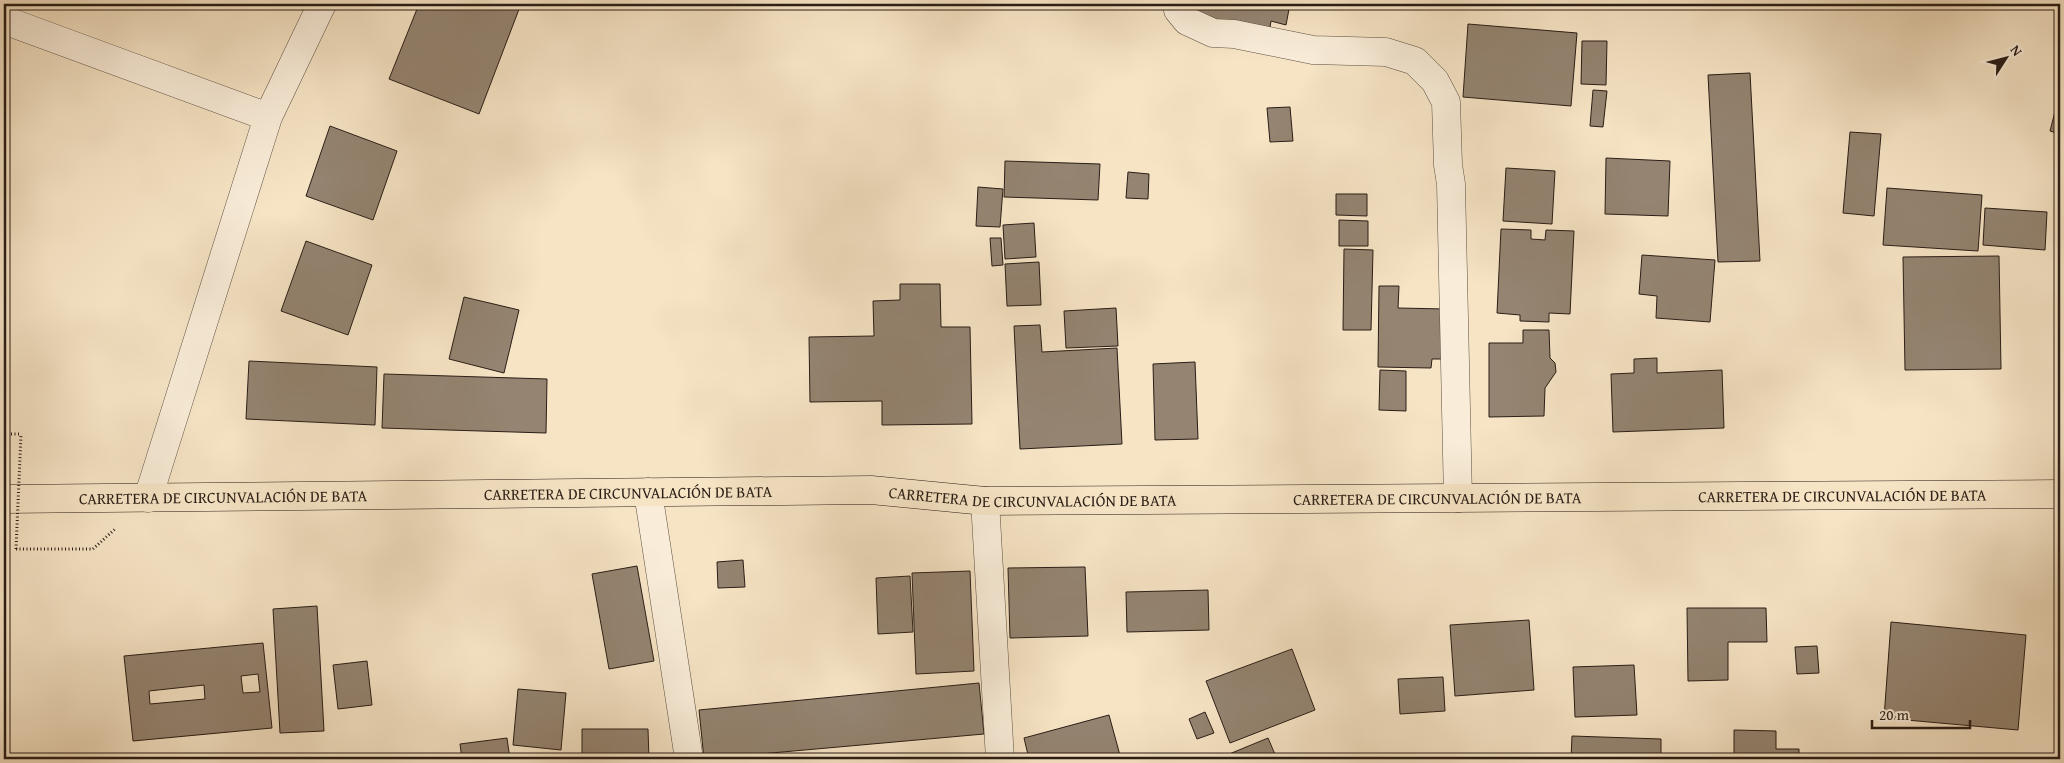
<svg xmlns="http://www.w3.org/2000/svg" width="2064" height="763" viewBox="0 0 2064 763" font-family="'Gentium Book Plus',serif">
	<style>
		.building { fill: #948471; stroke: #2a1d16; fill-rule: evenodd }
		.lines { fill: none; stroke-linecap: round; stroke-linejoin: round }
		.minor-casing { stroke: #5d4f42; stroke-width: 29 }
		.major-casing { stroke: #2a1d16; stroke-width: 29 }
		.path { stroke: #2a1d16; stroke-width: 3; stroke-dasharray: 1 2.5; stroke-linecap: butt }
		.minor { stroke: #f9edd9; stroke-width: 28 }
		.major { stroke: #f6e4c5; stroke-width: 28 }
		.path-bridge { stroke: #2a1d16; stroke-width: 3; stroke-dasharray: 1 2.5; stroke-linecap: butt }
		.labels { text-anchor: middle; stroke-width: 4; stroke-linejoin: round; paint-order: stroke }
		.street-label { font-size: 16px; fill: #2a1d16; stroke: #f9edd9 }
	</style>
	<rect width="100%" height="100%" fill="#f6e4c5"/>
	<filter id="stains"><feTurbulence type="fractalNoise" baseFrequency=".004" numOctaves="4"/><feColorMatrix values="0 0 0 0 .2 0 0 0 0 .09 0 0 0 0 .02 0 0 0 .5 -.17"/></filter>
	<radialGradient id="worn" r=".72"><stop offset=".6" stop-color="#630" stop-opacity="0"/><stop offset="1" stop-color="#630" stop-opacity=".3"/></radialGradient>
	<path class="building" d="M419,4H521L479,114L389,79Z
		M1193,4H1290L1286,25L1271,21L1269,33L1190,16Z
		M1468,24L1577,33L1571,106L1463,97Z
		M1582,41H1607L1606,85L1581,84Z
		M1750,73L1760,261L1718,262L1708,75Z
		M1593,90L1607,91L1603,127L1590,126Z
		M2060,92V134L2050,131Z
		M1290,107L1293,141L1270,142L1267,108Z
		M330,126L397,151L373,220L306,196Z
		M1850,132L1881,134L1874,216L1843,213Z
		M1606,158L1670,161L1668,216L1605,214Z
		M1005,161L1100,164L1098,200L1004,197Z
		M1506,168L1555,171L1552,224L1503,221Z
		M1128,172L1149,174L1148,199L1126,198Z
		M978,187L1003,189L1000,227L976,226Z
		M1887,188L1982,195L1978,251L1883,245Z
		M1336,194H1367V216L1336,215Z
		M1985,208L2047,212L2045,250L1983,245Z
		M1339,220L1368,221V246H1339Z
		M1034,223L1036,257L1005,259L1003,225Z
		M1501,229L1531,230V239L1545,240L1546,230L1574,231L1570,314L1549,313V322L1520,321V315L1497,313Z
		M990,238H1001L1003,265L992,266Z
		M306,241L372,265L348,335L281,311Z
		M1344,249L1373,250L1371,330H1343Z
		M1642,255L1715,260L1710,322L1656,318L1657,296L1639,294Z
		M1999,256L2001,369L1905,370L1903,257Z
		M1039,262L1041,305L1007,306L1005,264Z
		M900,284H940L941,327H970L972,424L882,425V401L810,402L809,337L874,336L873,301L900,300Z
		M1379,286H1399L1398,308L1445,309L1444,359H1432L1431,368L1378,367Z
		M464,297L519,310L504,373L449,359Z
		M1116,308L1118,346L1066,348L1064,311Z
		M1040,325L1042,352L1117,348L1122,444L1020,449L1014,326Z
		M1523,330H1549L1550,358L1555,363L1556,372L1545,388L1544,416L1489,417V343H1523Z
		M1657,358V373L1722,370L1724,428L1613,432L1611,374L1634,373V359Z
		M249,361L377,367L375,425L246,419Z
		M1195,362L1198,439L1155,440L1153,364Z
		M1380,370L1406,371V411L1379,410Z
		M384,374L547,379L546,433L382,428Z
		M743,560L745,587L718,588L717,562Z
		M637,566L654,661L609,669L592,574Z
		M1085,567L1088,636L1010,638L1008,568Z
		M970,571L974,671L916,674L912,573Z
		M910,576L913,632L878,634L876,578Z
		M1208,590L1209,630L1127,632L1126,592Z
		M317,606L324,731L280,733L273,609Z
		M1687,608H1766L1767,642H1728V680L1688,681Z
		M1529,620L1534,690L1455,696L1450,625Z
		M1891,622L2026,635L2018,730L1884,718Z
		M263,643L272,728L133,741L124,656ZM258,674L260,692L243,693L241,676ZM204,685L205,699L150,704L149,691Z
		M1817,646L1819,673L1797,674L1795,647Z
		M1292,649L1315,710L1230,743L1206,681Z
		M367,661L372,705L338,709L333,665Z
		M1634,665L1637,715L1575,717L1573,667Z
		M1443,677L1445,711L1400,714L1398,679Z
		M979,683L984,734L704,759L699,710Z
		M518,689L566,693L561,750L513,745Z
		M1205,712L1214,733L1197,739L1189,719Z
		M1109,715L1121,759H1029L1024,738Z
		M582,729H648L649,759H582Z
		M1734,730L1776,731V749H1799V759H1734Z
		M1572,736L1661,739V759H1571Z
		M507,738L510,759H462L460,744Z
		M1268,738L1277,759H1223L1222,757Z"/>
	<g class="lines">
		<g class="minor-casing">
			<path id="minor" d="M1177,4L1178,10L1187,21L1213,33L1234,34L1313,50L1386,52L1415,61L1435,81L1446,102L1448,165L1451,184L1458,498
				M4,20L268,117
				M648,492L689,759
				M148,498L268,117L322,4
				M985,501L1000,759"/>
		</g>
		<g class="major-casing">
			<g id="major">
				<path id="s1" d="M4,499L871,490L985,501L2060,494"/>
			</g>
		</g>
		<path class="path" d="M4,434H21
			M16,549H93L115,529"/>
		<use href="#minor" class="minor"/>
		<use href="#major" class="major"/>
		<path class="path-bridge" d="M16,549L21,434"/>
	</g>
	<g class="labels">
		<g class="street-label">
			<text dy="6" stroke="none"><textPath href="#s1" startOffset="624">CARRETERA DE CIRCUNVALACIÓN DE BATA</textPath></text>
			<text dy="6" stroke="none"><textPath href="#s1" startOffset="1029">CARRETERA DE CIRCUNVALACIÓN DE BATA</textPath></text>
			<text dy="6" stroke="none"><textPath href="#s1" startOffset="1839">CARRETERA DE CIRCUNVALACIÓN DE BATA</textPath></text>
			<text dy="6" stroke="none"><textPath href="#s1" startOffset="219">CARRETERA DE CIRCUNVALACIÓN DE BATA</textPath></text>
			<text dy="6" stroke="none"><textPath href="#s1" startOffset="1434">CARRETERA DE CIRCUNVALACIÓN DE BATA</textPath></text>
		</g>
	</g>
	<rect width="2064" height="763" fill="none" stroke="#f6e4c5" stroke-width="20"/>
	<rect x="5" y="5" width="2054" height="753" fill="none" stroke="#2a1d16" stroke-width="2.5"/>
	<rect x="10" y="10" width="2044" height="743" fill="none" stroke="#2a1d16"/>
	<g transform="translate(2006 58) rotate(54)" stroke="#f9edd9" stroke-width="4" paint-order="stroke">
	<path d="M0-4L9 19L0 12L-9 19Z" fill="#2a1d16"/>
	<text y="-8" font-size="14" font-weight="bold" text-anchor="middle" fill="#2a1d16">N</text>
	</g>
	<path d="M1872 720v8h98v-8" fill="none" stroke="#2a1d16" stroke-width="2.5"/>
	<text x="1879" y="720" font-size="15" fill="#2a1d16" stroke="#f9edd9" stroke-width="4" paint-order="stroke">20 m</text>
	<rect width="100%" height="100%" filter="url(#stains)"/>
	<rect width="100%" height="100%" fill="url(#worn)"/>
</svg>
